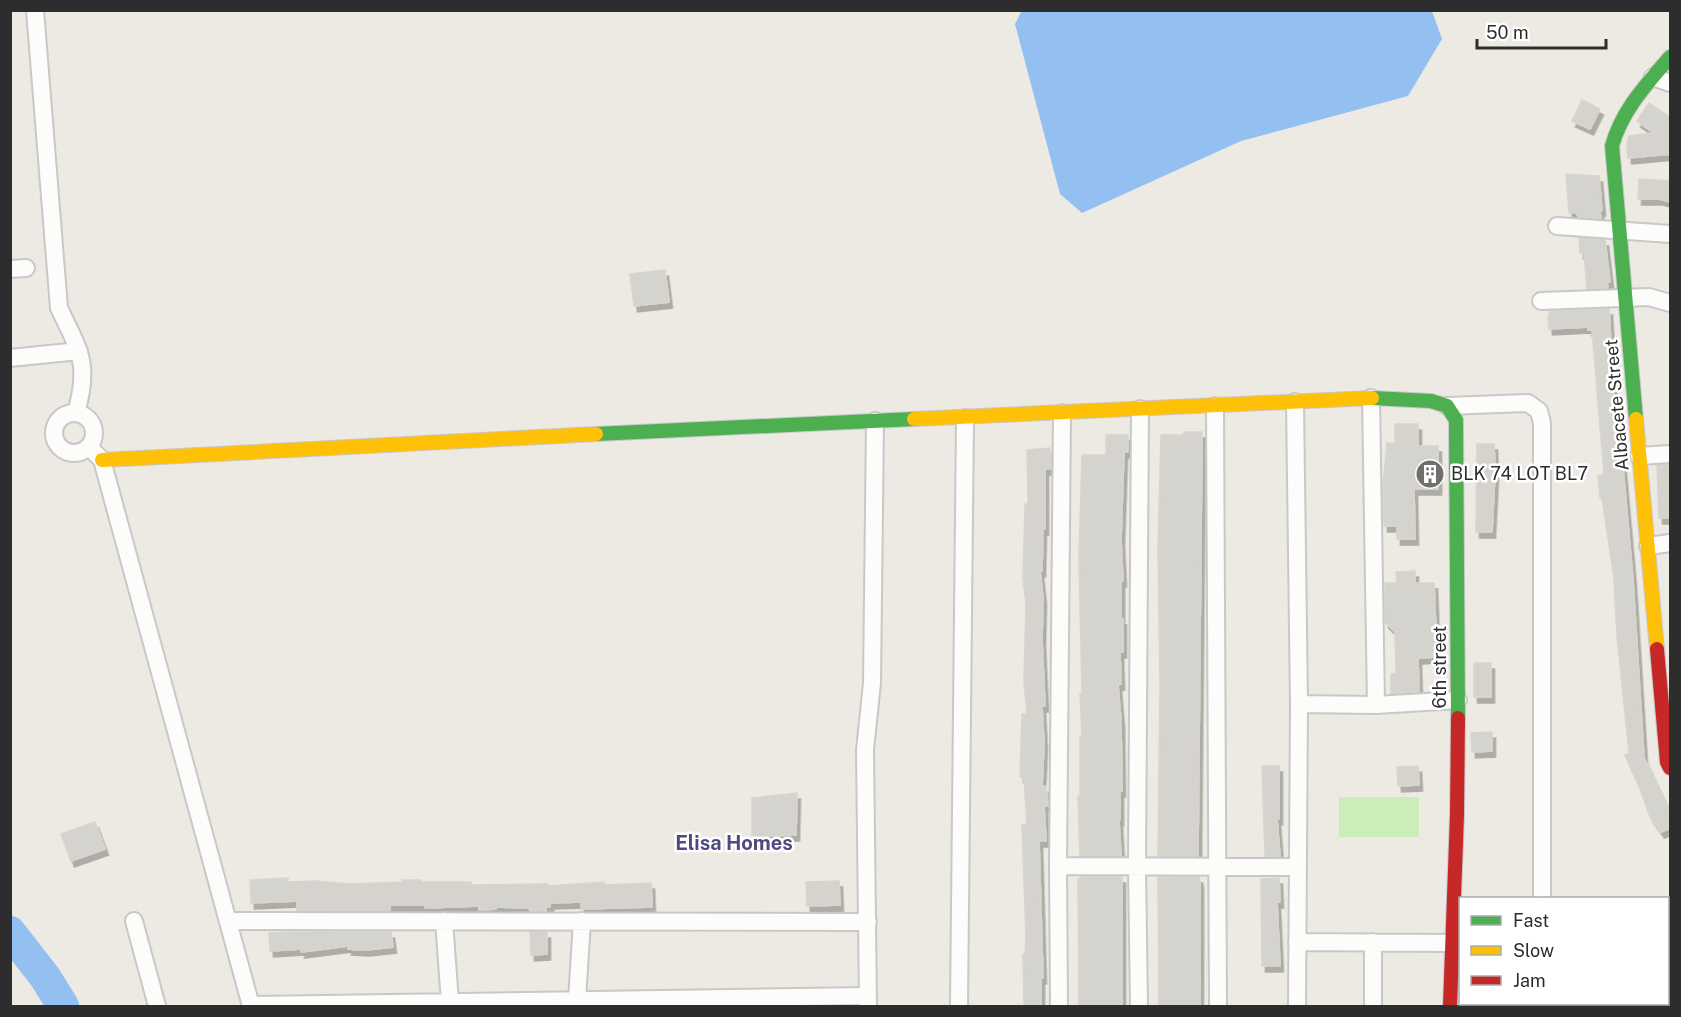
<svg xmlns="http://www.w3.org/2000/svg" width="1681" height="1017" viewBox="0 0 1681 1017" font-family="'Public Sans',sans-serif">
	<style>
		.pitch { fill: #ccedb7 }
		.water { fill: #93c0f0 }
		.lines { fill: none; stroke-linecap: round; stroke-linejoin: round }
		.river { stroke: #93c0f0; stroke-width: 32 }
		.building { fill: #d4d3cd; stroke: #d7d5ce; stroke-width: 1.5; filter: url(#shadow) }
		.street-casing { stroke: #c9c8c7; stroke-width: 20 }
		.fast-casing { stroke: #c9c8c7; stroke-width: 16 }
		.slow-casing { stroke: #c9c8c7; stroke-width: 16 }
		.jam-casing { stroke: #c9c8c7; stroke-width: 16 }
		.street { stroke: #fcfcfb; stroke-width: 16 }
		.fast { stroke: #4caf50; stroke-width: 14 }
		.slow { stroke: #ffc107; stroke-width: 14 }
		.jam { stroke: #c62828; stroke-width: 14 }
		.labels { text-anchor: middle; stroke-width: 5; stroke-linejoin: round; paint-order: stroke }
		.street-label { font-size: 18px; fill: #2d2d2d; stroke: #fff }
		.poi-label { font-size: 18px; fill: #2d2d2d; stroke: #fff; text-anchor: start }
		.neighbourhood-label { font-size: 20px; font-weight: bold; fill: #4e4a81; stroke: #fff }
	</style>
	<defs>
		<filter id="shadow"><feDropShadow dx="3.5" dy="6" stdDeviation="0" flood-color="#0004"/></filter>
	</defs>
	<rect width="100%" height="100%" fill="#eceae2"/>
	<path class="pitch" d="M1339,797H1419V837H1339Z"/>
	<path class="water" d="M1022,10L1432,11L1442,39L1408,96L1241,141L1082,213L1060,194L1015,24Z"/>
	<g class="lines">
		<path class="river" d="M10,932L45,977L63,1006"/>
	</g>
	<path class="building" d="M1582,100L1600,109L1590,129L1572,121Z
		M1649,103L1671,118V154L1628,158L1627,144L1629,136L1654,133L1637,121Z
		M1566,174L1599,176L1602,210L1600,211L1601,219L1578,217L1577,213H1569Z
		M1639,179L1671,181V202L1659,199H1638Z
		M1579,238L1605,240L1610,282H1607L1608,288L1587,289L1584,252L1580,253Z
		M665,270L669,302L634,306L630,274Z
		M1609,309L1614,394L1620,434L1633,580L1644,758L1671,815V828L1661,832L1650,817L1640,789L1625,755L1629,753L1617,636L1614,579L1602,498H1600L1598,476L1604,474L1592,330H1588V327L1549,329L1548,319L1550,311Z
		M1395,424H1418V446H1438V489H1414L1415,539H1397V526H1384L1383,486L1387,443L1395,444Z
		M1184,432H1202L1198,856H1158L1160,685L1158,550L1161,435H1184Z
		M1106,435H1128V452H1124L1121,540L1123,581H1121V619H1123V652H1120L1121,684L1118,685L1121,721L1122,791H1120V820L1119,821L1121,856H1080L1078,796H1080V736H1082L1080,694H1082L1079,557L1082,455H1106Z
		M1477,444H1494L1495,473L1492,532H1476Z
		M1050,448L1051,469H1045V529H1043L1042,571H1040L1043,598L1042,640L1045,706H1042L1044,744L1042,787L1046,786L1048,806H1044L1046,841H1039L1043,978H1041V1006H1024L1023,954H1025L1026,937L1022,825H1027L1024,778L1020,777L1022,714H1027L1024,682L1026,603L1023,578L1025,504H1028L1027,450Z
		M1671,464V518H1659L1657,465Z
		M1415,571V583H1434L1437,657L1418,658L1419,692L1391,694V674H1396L1395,632L1385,622V583H1397L1396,572Z
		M1474,663H1491V697H1474Z
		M1492,732V751L1472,752L1471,733Z
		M1262,766H1279V819H1277L1280,856H1265Z
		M1418,766L1419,785L1398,786L1397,767Z
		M797,793L796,835L752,836V798Z
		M95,822L105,849L71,861L61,834Z
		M1081,877H1122V1006H1079L1078,879H1081Z
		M1158,877H1199L1200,881V1006H1159Z
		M288,878V882L315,881L350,884L402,882V880H421V882H471V885L548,884V886L604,882V885L651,883L652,907L581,909V902L550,903V907H546V911H530L529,908L496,907V909L479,910V906L425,908V905H390V911H297V901L251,903L250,880Z
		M1279,878L1280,902H1277L1280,966H1262L1261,879Z
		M839,881L840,905L807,906L806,882Z
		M292,932H391L393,947L366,950L348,949V946L301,952L302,949L270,951L269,933Z
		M530,932H547V954L531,955Z"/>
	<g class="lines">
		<g class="street-casing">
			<path id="street" d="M35,10L59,308C80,352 90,364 76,413
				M1653,77L1670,83
				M1557,226L1670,234
				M10,269L26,268
				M1541,301L1649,297L1670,303
				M10,358L79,351
				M1371,398L1376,705
				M1295,402L1299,704L1297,1006
				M1215,406L1218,1006
				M1447,406L1528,403L1539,411L1542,423V898
				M54 433a20 20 0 1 1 40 0a20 20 0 1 1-40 0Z
				M89,447L102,460L251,1006
				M1639,456L1670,454
				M1648,546L1670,543
				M1299,704L1376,705L1458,700
				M1058,866L1297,867
				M134,921L157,1006
				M229,921L868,922
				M444,921L450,1002
				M1668,932L1670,937
				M1297,942L1450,943
				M1373,942V1006
				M1668,979H1670
				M577,1000L582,921
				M250,1005L868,996
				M868,1006L865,750L872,683L875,421
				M959,1006L965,418
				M1059,1006L1058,866L1062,413
				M1139,1006L1137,867L1140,409
				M1541,1006V1004"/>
		</g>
		<g class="fast-casing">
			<path id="fast" d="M1372,398L1431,401L1447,406L1456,420L1458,718
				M1636,419L1612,146C1622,110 1646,85 1670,57
				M596,434L914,419"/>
		</g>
		<g class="slow-casing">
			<path id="slow" d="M914,419L1372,398
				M1636,419L1657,649
				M102,460L596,434"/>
		</g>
		<g class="jam-casing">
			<path id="jam" d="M1657,649L1667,762L1670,768
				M1450,1006L1457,815L1458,718"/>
		</g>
		<use href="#street" class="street"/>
		<use href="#fast" class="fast"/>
		<use href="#slow" class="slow"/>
		<use href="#jam" class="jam"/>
	</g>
	<defs>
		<g id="building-disc" transform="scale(1.5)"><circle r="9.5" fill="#706f6c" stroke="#fff"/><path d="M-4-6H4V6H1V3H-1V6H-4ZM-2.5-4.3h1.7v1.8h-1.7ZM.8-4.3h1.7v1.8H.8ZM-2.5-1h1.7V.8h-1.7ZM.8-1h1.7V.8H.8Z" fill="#fff"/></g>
	</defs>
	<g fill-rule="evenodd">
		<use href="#building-disc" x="1430" y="474"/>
	</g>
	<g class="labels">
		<g class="street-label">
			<text transform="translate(1617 405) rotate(-95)" y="6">Albacete Street</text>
			<text transform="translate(1440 667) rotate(-90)" y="6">6th street</text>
		</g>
		<g class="poi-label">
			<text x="1451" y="480">BLK 74 LOT BL7</text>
		</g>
		<g class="neighbourhood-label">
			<text x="734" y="850">Elisa Homes</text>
		</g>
	</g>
	<rect width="1681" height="1017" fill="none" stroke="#2d2d2d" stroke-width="24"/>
	<rect x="1459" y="897" width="210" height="108" fill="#ffffff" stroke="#ababab" stroke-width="1.5"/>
	<rect x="1471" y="916" width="30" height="9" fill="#4caf50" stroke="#ababab" stroke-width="1.5"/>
	<text x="1513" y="927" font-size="18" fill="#2d2d2d">Fast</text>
	<rect x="1471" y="946" width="30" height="9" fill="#ffc107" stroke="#ababab" stroke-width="1.5"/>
	<text x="1513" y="957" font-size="18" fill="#2d2d2d">Slow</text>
	<rect x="1471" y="976" width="30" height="9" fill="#c62828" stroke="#ababab" stroke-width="1.5"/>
	<text x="1513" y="987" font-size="18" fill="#2d2d2d">Jam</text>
	<path d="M1477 39v9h129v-9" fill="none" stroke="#2d2d2d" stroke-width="3"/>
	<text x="1486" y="39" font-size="18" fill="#2d2d2d" stroke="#ffffff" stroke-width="4.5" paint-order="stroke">50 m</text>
</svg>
